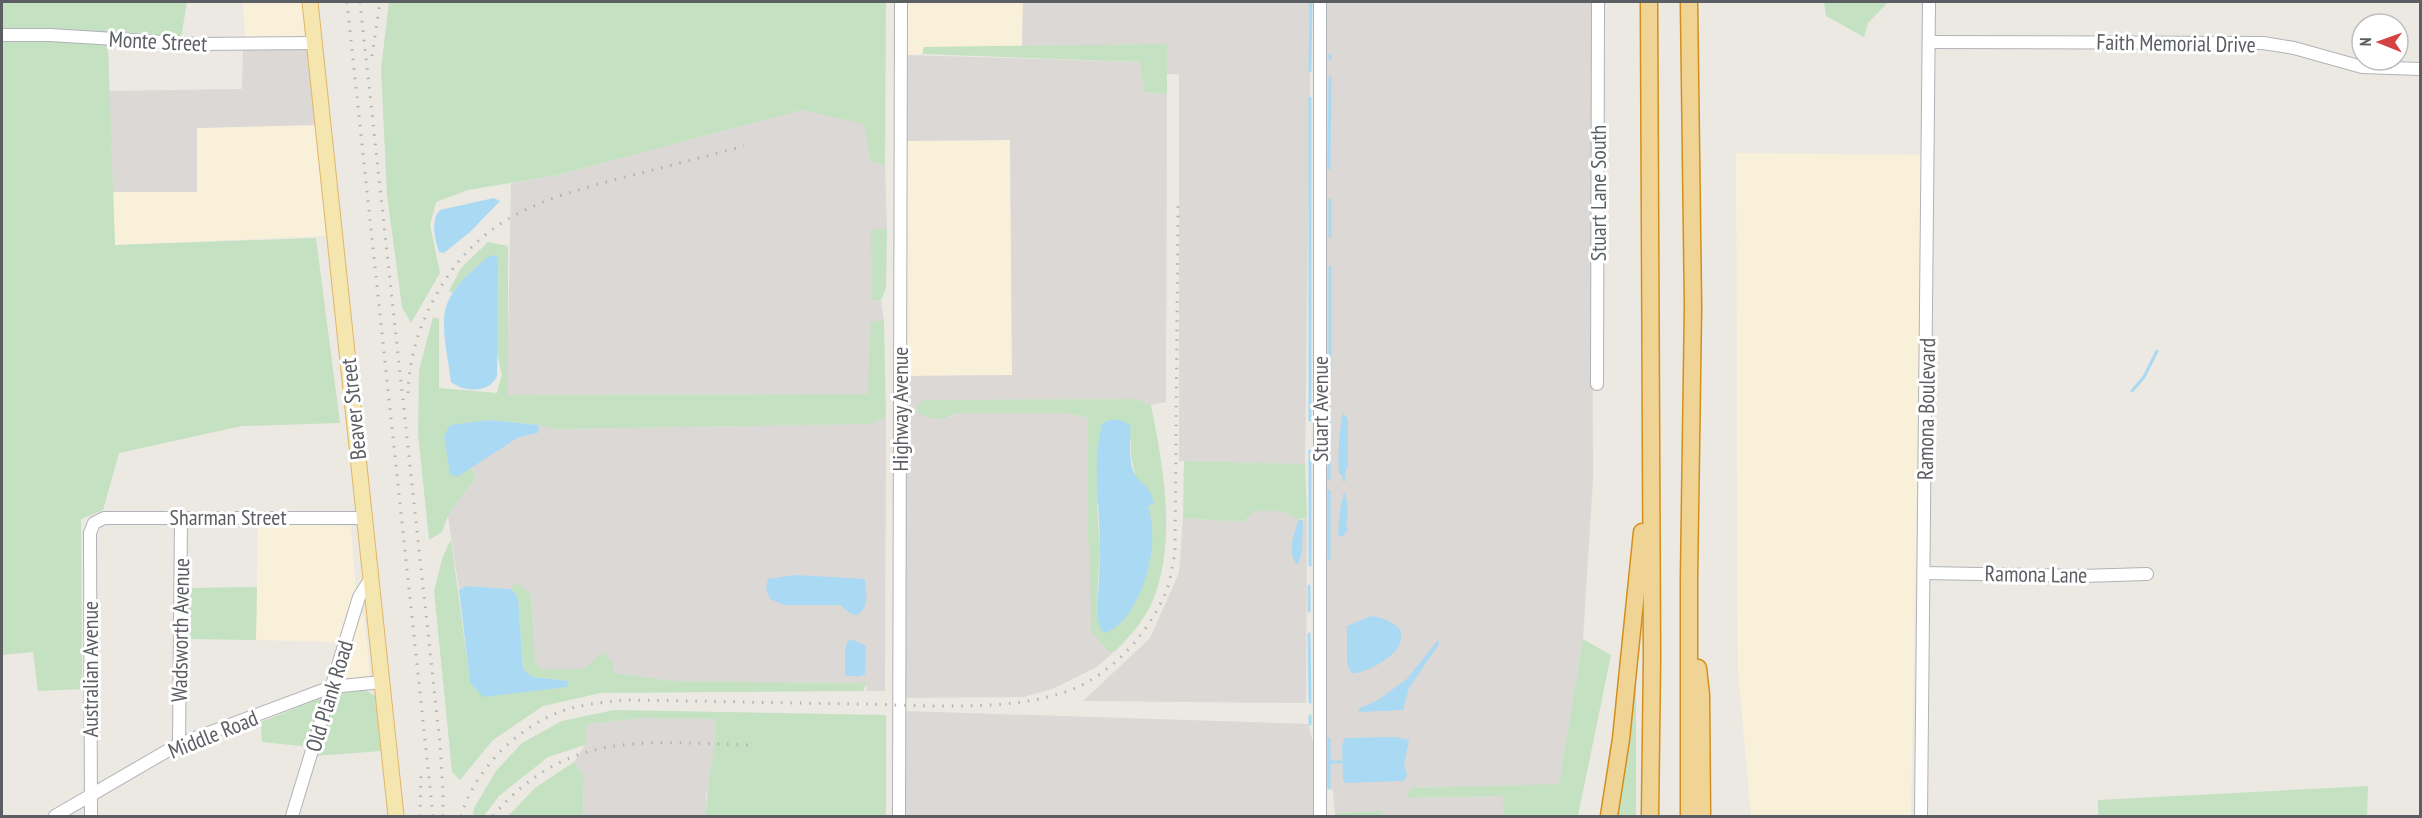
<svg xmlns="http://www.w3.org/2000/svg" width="2422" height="818" font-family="'PT Sans Narrow',sans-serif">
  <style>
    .commercial { fill: #f9f0da }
    .industrial { fill: #dbd8d5 }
    .green { fill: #c4e1c2; fill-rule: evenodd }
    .water { fill: #aad9f4 }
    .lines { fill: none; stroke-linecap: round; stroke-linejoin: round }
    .stream { stroke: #aad9f4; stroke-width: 3 }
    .minor-casing { stroke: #b0b3b7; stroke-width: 14 }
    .major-casing { stroke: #e0b768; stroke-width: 17 }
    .highway-casing { stroke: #d48f1a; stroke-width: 19 }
    .minor { stroke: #fff; stroke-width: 12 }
    .major { stroke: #f5e5af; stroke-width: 15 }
    .highway { stroke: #f0d496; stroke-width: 16 }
    .rail { stroke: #b1b2b2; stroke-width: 3; stroke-dasharray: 1.5 8; stroke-linecap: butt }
    .labels { text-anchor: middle; stroke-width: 6; stroke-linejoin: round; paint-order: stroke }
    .street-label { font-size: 22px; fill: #5b5e62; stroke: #fff }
  </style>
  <rect width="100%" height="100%" fill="#ece9e3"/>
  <g class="commercial">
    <polygon points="243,2 304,2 307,38 245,38"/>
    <polygon points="905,2 1023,2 1022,46 924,47 922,54 905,55"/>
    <polygon points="315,125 326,236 115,245 113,192 197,192 196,128"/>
    <polygon points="1010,140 1012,375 906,376 906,141"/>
    <polygon points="1736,153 1923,155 1911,816 1751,816 1738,670"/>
    <polygon points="258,523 351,526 356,592 338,642 256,640"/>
    <polygon points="360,612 364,616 370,675 362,681 347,683 341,679 341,673"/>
  </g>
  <g class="industrial">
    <polygon points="1023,2 1311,2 1305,464 1179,461 1179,74 1167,74 1167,44 1022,46"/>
    <polygon points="1326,2 1592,2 1593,479 1583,639 1559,785 1410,788 1408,798 1504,796 1504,816 1381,816 1381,811 1335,813 1333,791 1325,785"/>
    <polygon points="302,46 308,50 315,125 197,128 197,192 113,192 109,91 242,89 243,48"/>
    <polygon points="905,55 1140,62 1144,92 1167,94 1166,402 1151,405 1135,399 924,400 949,418 956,413 1066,413 1088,418 1088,541 1108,651 1115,651 1097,667 1055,688 1024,697 905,698 906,376 1012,375 1010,140 906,141"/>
    <polygon points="802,110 865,124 871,162 885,165 887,229 872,229 872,301 881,300 884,321 871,321 869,394 507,395 511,183 558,175"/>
    <polygon points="886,417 885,691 867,691 866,683 673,681 612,673 613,663 584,669 541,669 535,662 531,594 515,583 511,589 466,586 459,590 448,516 476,476 470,468 519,437 538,433 539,425 554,429 871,424"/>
    <polygon points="1255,511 1284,511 1299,520 1293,535 1301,558 1302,520 1307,517 1306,703 1083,701 1150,638 1179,573 1183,518 1243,522"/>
    <polygon points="904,711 1308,724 1314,745 1314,816 904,816"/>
    <polygon points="644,718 716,719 716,747 706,797 706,816 583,816 584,775 574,762 585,745 587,724"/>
  </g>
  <g class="green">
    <polygon points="2,2 187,2 181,38 108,46 115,245 316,238 340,423 242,426 119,453 103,510 81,519 82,689 38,691 33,652 2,655"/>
    <polygon points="389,2 886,2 885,165 871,162 864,124 802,110 558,175 468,190 436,202 430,225 440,273 411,323 402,307 387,195 381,69"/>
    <polygon points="1824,2 1888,2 1868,23 1864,37 1826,16"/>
    <polygon points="1167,44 1167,94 1144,92 1140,62 922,54 924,47"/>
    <polygon points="871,229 887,229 886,288 881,300 872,301"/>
    <polygon points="488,242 508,246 508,395 868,394 871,321 884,321 886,417 871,424 554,429 539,425 489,420 457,477 470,468 476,476 448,516 442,532 429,540 418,433 419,370 433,317 439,319 439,388 497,393 502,374 475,267 453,293 449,291 461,268"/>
    <path d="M1135,399L1151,405C1163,465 1177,542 1153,600C1145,619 1130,637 1115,651H1108L1091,631L1090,551L1088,541V418L1066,413H956C944,422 931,419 918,413V404L923,400ZM1131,439V456L1151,547L1145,578L1134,605L1101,630L1097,601L1100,549L1097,506Z"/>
    <polygon points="1184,461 1305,464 1307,517 1299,520 1284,511 1255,511 1243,522 1183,518"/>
    <polygon points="451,539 470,682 569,681 532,677 523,669 518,597 511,589 515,582 531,594 535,661 541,669 584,669 603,652 613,663 613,673 673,681 867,683 863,691 601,693 543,706 493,740 460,780 452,772 434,591 442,559"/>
    <polygon points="257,587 256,640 185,639 185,588"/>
    <polygon points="1583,639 1611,655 1578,816 1504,816 1503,796 1407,798 1410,788 1559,784"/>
    <polygon points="1634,685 1636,685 1636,816 1616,816"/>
    <polygon points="365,690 375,696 381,751 315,756 333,698 339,693"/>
    <polygon points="318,699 324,702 311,747 262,742 261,722"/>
    <path d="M614,710L886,715V816H706C706,784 716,752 716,719L644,718L587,724L585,745L548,757L499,796L484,816H473L474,808L496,771L522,743L562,721Z"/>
    <polygon points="574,762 584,775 583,816 508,816 535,788"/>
    <polygon points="2368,786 2367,816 2098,816 2098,800"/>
    <polygon points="1381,811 1381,816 1335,816 1335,813"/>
  </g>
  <g class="water">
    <path d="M494,198L500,201L470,232L444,253L439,252C435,239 430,221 440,210Z"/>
    <path d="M491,255L498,257L497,376C490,393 465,393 451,382C449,363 440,325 446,307C453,286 474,268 491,255Z"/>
    <path d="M1343,413L1348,419V465L1344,477L1339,473C1338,452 1339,433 1343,413Z"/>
    <polygon points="489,420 539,425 538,433 519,437 457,477 450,474 444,436 450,425"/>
    <path d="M1109,420H1121L1130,425C1131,440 1128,459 1134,473C1142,487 1150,484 1154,504L1148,506C1150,514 1152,522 1152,530C1155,562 1137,620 1106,633L1101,630L1098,620C1097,597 1100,573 1100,550C1100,509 1092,464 1102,424Z"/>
    <path d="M1344,492C1348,501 1349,514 1346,524L1348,530L1342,537L1338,535C1339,520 1340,506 1344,492Z"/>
    <path d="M1299,520H1302L1303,523L1302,551L1299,562L1296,564C1288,552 1293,533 1299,520Z"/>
    <path d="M795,575L865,579C866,593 870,607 857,615L850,613L840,605H784L770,599L766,588L768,579Z"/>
    <polygon points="466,586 511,589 518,597 523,669 532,677 569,681 567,687 483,697 470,682 459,590"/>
    <path d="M1371,616C1384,618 1393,621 1401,631C1401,636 1401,641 1399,645C1395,657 1363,675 1351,673L1347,662V626Z"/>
    <polygon points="851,639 866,646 865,674 860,676 847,676 845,674 845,649 848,641"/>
    <polygon points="1438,640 1439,644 1409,688 1403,710 1359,712 1358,709 1378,700 1407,679"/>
    <polygon points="1395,737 1409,740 1404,765 1407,774 1404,781 1346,783 1343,780 1342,746 1345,738"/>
  </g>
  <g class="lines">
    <g class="stream">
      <polyline points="1330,59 1330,55"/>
      <polyline points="1310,71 1311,2"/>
      <polyline points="1310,98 1310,420"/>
      <polyline points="1329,168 1330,78"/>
      <polyline points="1330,236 1330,200"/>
      <polyline points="1330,377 1330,267"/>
      <polyline points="2132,391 2144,377 2157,351"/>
      <polyline points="1344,477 1344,480"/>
      <polyline points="1329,479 1329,409"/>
      <polyline points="1329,558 1329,491"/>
      <polyline points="1310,565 1310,451"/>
      <polyline points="1309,611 1309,586"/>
      <polyline points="1309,634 1310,702"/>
      <polyline points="1310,724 1310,716"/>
      <polyline points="1329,739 1329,788"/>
      <polyline points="1329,762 1341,762"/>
    </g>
    <defs>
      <g id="minor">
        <polyline points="2,35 50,35 196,44 315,43"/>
        <polyline points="1929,42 2263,43 2294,48 2362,67 2420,69"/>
        <polyline points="1597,384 1598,2"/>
        <polyline points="1925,573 2081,576 2147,574"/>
        <polyline points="179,744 181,517"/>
        <polyline points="55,816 179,744 331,687 382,682"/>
        <polyline points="91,816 90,533 94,523 104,518 364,518"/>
        <polyline points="292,816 359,597 371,578"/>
        <polyline points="899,816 901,2"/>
        <polyline points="1320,816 1320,2"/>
        <polyline points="1921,816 1929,2"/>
      </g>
      <polyline id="major" points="310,2 396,816"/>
      <g id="highway">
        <polyline points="1649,2 1652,658 1650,816"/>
        <polyline points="1689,2 1693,307 1689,579 1689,816"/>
        <polyline points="1698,668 1701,695 1702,816"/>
        <polyline points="1609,816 1621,739 1642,532"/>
      </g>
    </defs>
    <use href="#minor" class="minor-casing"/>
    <use href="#major" class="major-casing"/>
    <use href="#highway" class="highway-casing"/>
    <use href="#minor" class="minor"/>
    <use href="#major" class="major"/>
    <use href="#highway" class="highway"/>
    <g class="rail">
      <polyline points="347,2 433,816"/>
      <polyline points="360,2 440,744 443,791 443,816"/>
      <polyline points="372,56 380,2"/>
      <path d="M408,393C409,359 419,326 435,297C479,216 542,199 625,177C665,167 704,157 744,146"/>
      <polyline points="420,816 421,772"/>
      <path d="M461,816C475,769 518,726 565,710C584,704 605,702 625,700C704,701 783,703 862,704C926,705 1024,714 1082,685C1120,665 1149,631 1166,592C1171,580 1172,566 1175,553L1178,206"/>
      <path d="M493,816C569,727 648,743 753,745"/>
    </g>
  </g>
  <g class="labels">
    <g class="street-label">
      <text transform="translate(158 41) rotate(3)" y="8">Monte Street</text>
      <text transform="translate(2176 43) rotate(1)" y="8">Faith Memorial Drive</text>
      <text transform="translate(1598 193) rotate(-90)" y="8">Stuart Lane South</text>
      <text transform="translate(353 409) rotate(-96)" y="8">Beaver Street</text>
      <text transform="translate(900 409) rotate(-90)" y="8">Highway Avenue</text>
      <text transform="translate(1320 409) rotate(-90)" y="8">Stuart Avenue</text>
      <text transform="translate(1926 409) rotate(-89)" y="8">Ramona Boulevard</text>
      <text x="228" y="525">Sharman Street</text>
      <text transform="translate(2036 574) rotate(1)" y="8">Ramona Lane</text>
      <text transform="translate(180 630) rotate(-89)" y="8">Wadsworth Avenue</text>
      <text transform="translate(90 669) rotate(-90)" y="8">Australian Avenue</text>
      <text transform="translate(329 696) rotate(-73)" y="8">Old Plank Road</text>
      <text transform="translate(213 734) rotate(-22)" y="8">Middle Road</text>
    </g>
  </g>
  <rect width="2422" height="818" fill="none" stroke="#5b5e62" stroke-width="6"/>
  <g transform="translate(2380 42) rotate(271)"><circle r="28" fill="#ffffff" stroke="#bdbfc0" stroke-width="1.5"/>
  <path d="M0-4.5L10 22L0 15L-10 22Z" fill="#d44341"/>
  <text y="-9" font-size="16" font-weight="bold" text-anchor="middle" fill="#5b5e62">N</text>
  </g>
</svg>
